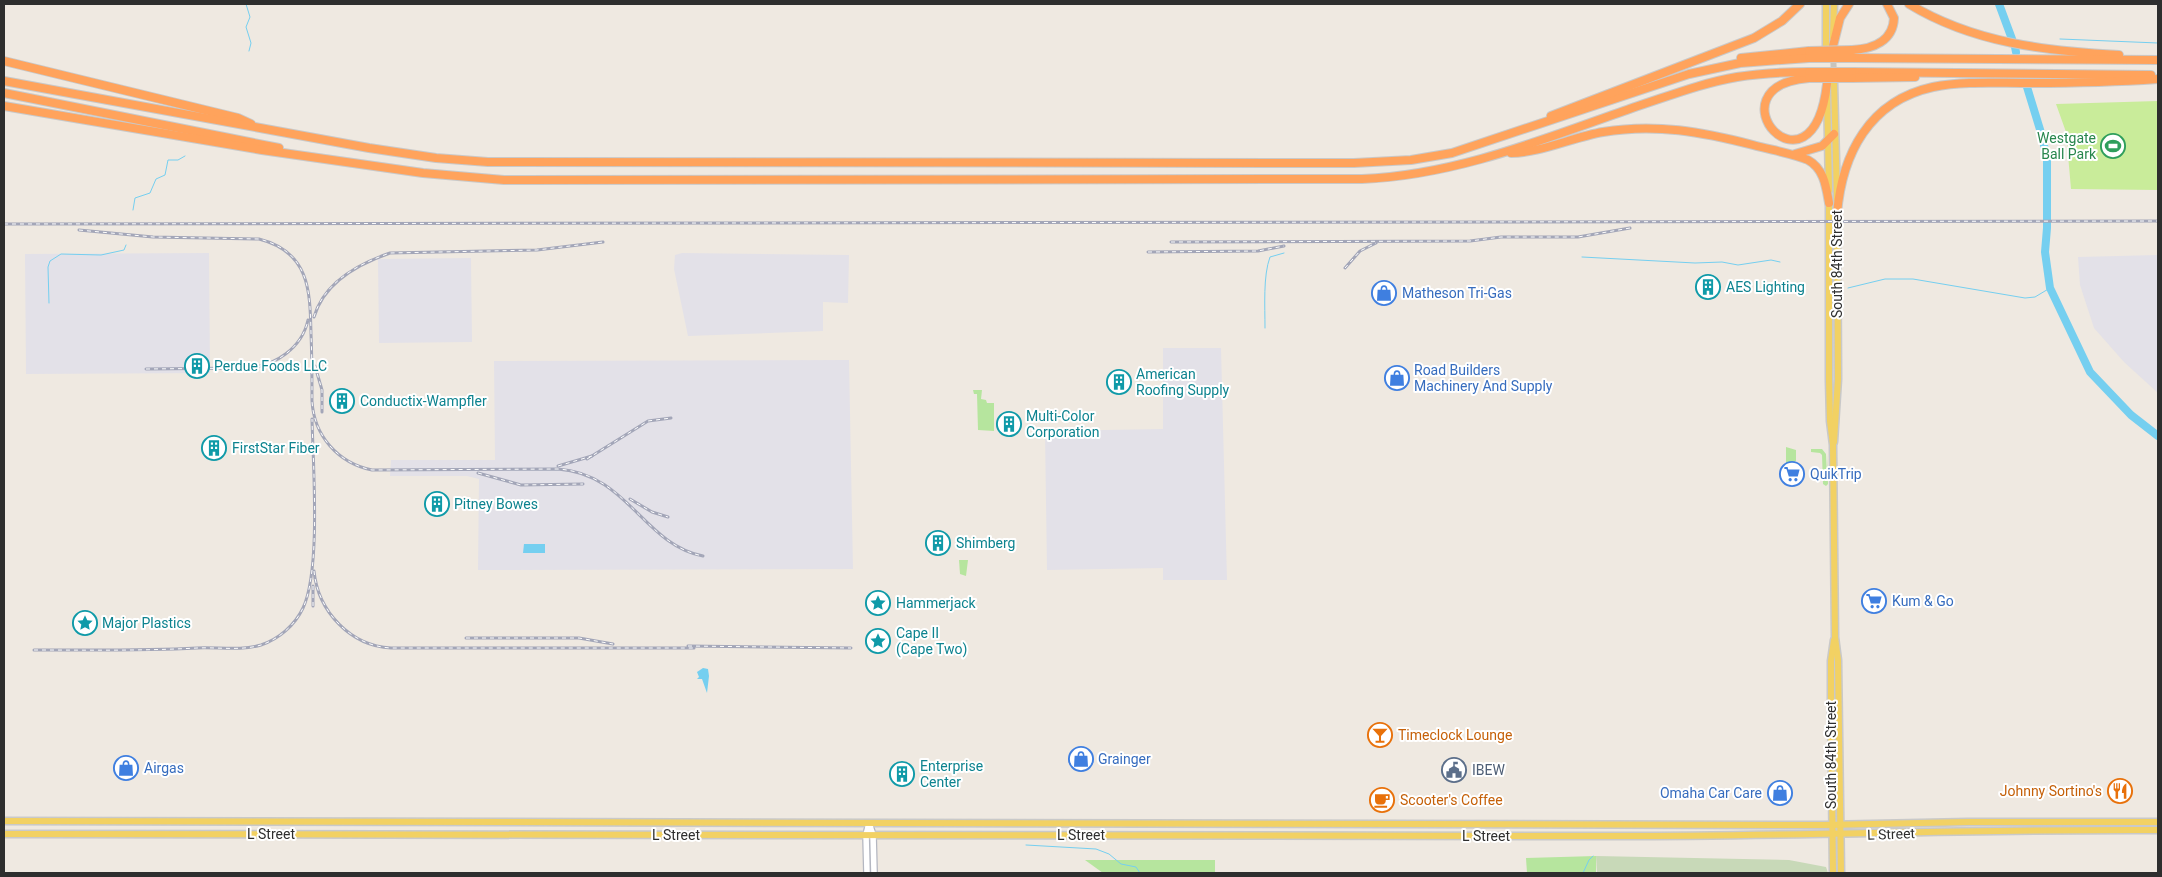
<svg xmlns="http://www.w3.org/2000/svg" width="2162" height="877" font-family="Roboto,sans-serif">
  <style>
    .industrial { fill: #e3e1e8 }
    .green { fill: #b6e59e }
    .cemetery { fill: #c8d9b8 }
    .pitch { fill: #c9ec9a }
    .water { fill: #75cff0 }
    .lines { fill: none; stroke-linecap: round; stroke-linejoin: round }
    .stream { stroke: #75cff0; stroke-width: 1 }
    .river { stroke: #75cff0; stroke-width: 8 }
    .primary-tunnel { stroke: #c8c4bd; stroke-width: 6; stroke-dasharray: 6 3; stroke-linecap: butt }
    .secondary-casing { stroke: #b4b7c1; stroke-width: 8 }
    .primary-casing { stroke: #c9c9c9; stroke-width: 9 }
    .motorway-casing { stroke: #c9c9c9; stroke-width: 10 }
    .secondary { stroke: #fff; stroke-width: 5.5 }
    .primary { stroke: #f2d163; stroke-width: 6 }
    .motorway { stroke: #ffa35c; stroke-width: 8 }
    .rail-casing { stroke: #a3a6b8; stroke-width: 3 }
    .rail { stroke: #fff; stroke-width: 1; stroke-dasharray: 4; stroke-linecap: butt }
    .motorway-bridge-casing { stroke: #c9c9c9; stroke-width: 10; stroke-linecap: butt }
    .motorway-bridge { stroke: #ffa35c; stroke-width: 8 }
    .labels { text-anchor: middle; stroke-width: 4; stroke-linejoin: round; paint-order: stroke }
    .leisure-label { font-size: 14px; fill: #27864d; stroke: #fff; text-anchor: end }
    .street-label { font-size: 14px; fill: #2e2e2e; stroke: #fff }
    .culture-label { font-size: 14px; fill: #0d838f; stroke: #fff; text-anchor: start }
    .shop-label { font-size: 14px; fill: #366cbe; stroke: #fff; text-anchor: start }
    .food-label { font-size: 14px; fill: #c56008; stroke: #fff; text-anchor: start }
    .service-label { font-size: 14px; fill: #4e5e75; stroke: #fff; text-anchor: start }
  </style>
  <rect width="100%" height="100%" fill="#efe9e1"/>
  <g class="industrial">
    <polygon points="209,253 210,373 26,374 25,254"/>
    <polygon points="682,253 849,255 848,303 823,302 823,331 688,336 674,269 675,255"/>
    <polygon points="2158,255 2158,393 2124,362 2094,328 2080,285 2078,257"/>
    <polygon points="471,258 472,342 379,343 378,259"/>
    <polygon points="1163,348 1221,348 1227,580 1163,580 1163,568 1047,570 1045,431 1163,429"/>
    <polygon points="849,360 853,569 478,570 479,479 467,476 390,476 391,460 495,460 494,361"/>
  </g>
  <g class="green">
    <polygon points="973,390 982,390 981,399 986,400 987,403 994,403 994,431 978,430 977,394 974,394"/>
    <polygon points="1786,447 1796,450 1786,449 1796,450 1796,461 1788,463 1788,485 1786,485"/>
    <polygon points="1811,449 1822,449 1826,454 1827,476 1827,454 1828,484 1826,486 1823,484 1822,455 1820,453 1811,452"/>
    <polygon points="959,560 968,560 966,576 960,574"/>
    <polygon points="1596,856 1596,873 1527,873 1526,858"/>
    <polygon points="1085,860 1215,860 1215,873 1103,873"/>
  </g>
  <polygon class="cemetery" points="1596,856 1789,860 1826,867 1828,873 1597,873"/>
  <polygon class="pitch" points="2158,101 2158,190 2071,189 2066,132 2056,104"/>
  <g class="water">
    <polygon points="524,544 545,544 545,553 523,553"/>
    <polygon points="703,668 708,669 709,676 707,693 702,679 697,679 699,677 697,672"/>
  </g>
  <g class="lines">
    <g class="stream">
      <polyline points="246,4 250,17 246,27 251,43 249,51"/>
      <polyline points="2060,39 2158,43"/>
      <polyline points="133,210 135,198 150,193 156,179 165,175 168,160 178,160 185,156"/>
      <polyline points="1582,257 1695,263 1722,262 1738,265 1771,260 1780,262"/>
      <polyline points="1848,288 1885,279 1913,279 2025,298 2035,297 2050,288"/>
      <polyline points="49,303 48,267 50,261 61,254 101,255 124,250 126,245"/>
      <path d="M1265,328C1265,306 1263,276 1270,257L1284,253"/>
      <polyline points="1026,845 1096,849 1109,854 1121,864 1136,867 1140,873"/>
      <polyline points="1583,873 1589,860 1593,856"/>
    </g>
    <g class="river">
      <polyline points="1999,4 2012,39"/>
      <polyline points="2015,47 2016,52"/>
      <polyline points="2027,87 2042,136 2047,159 2047,228 2045,252 2050,288 2090,372 2131,415 2158,436"/>
    </g>
    <polyline class="primary-tunnel" points="1833,53 1834,76"/>
    <defs>
      <g id="secondary">
        <polyline points="869,823 873,835 874,873"/>
        <polyline points="867,873 866,835 869,823"/>
      </g>
      <g id="primary">
        <polyline points="1833,37 1834,4"/>
        <polyline points="1826,47 1826,4"/>
        <polyline points="1834,82 1837,199"/>
        <polyline points="1827,90 1829,190"/>
        <polyline points="1829,200 1829,380 1830,421 1833,445 1835,637 1838,660 1841,873"/>
        <polyline points="1834,442 1838,379 1837,209"/>
        <polyline points="4,821 1824,825 1968,822 2158,822"/>
        <path d="M4,834L1622,836C1801,836 1979,829 2158,830"/>
        <polyline points="1833,873 1831,706 1831,661 1834,640"/>
      </g>
      <g id="motorway">
        <path d="M1909,4C1973,43 2046,51 2119,55"/>
        <polyline points="1833,46 1840,18 1849,4"/>
        <path d="M1852,50C1873,49 1893,41 1894,18L1887,4"/>
        <polyline points="1741,58 1809,51"/>
        <polyline points="1852,58 2158,60"/>
        <polyline points="4,61 238,118 251,124"/>
        <polyline points="1852,72 2151,75"/>
        <path d="M1809,78C1706,86 1812,209 1827,84"/>
        <polyline points="1852,78 1915,77"/>
        <polyline points="4,81 369,148 436,158 488,162 1354,163 1411,160 1452,153 1689,74 1740,63 1809,58"/>
        <polyline points="4,93 279,148"/>
        <path d="M4,106L262,150L423,173L504,180L1362,179C1458,175 1546,138 1635,107C1669,96 1702,83 1737,77C1761,73 1785,72 1809,72"/>
        <polyline points="1551,116 1754,38 1782,21 1800,4"/>
        <path d="M1511,153C1540,153 1573,137 1603,132C1655,123 1703,132 1753,145C1771,150 1791,153 1808,160C1824,169 1826,186 1829,203"/>
        <polyline points="1795,154 1822,146 1834,134"/>
        <path d="M1837,214C1842,154 1869,101 1933,87C1963,81 1994,83 2025,83C2069,83 2114,82 2158,79"/>
      </g>
    </defs>
    <use href="#secondary" class="secondary-casing"/>
    <use href="#primary" class="primary-casing"/>
    <use href="#motorway" class="motorway-casing"/>
    <use href="#secondary" class="secondary"/>
    <use href="#primary" class="primary"/>
    <use href="#motorway" class="motorway"/>
    <defs>
      <g id="rail">
        <polyline points="4,224 2158,221"/>
        <path d="M79,230L153,237L259,239C310,252 310,291 311,334C312,357 312,379 312,401C314,436 338,463 372,470L558,469C628,474 643,544 703,556"/>
        <polyline points="1171,242 1470,241 1501,237 1578,237 1630,228"/>
        <polyline points="1148,252 1258,251 1284,246"/>
        <polyline points="1345,268 1360,251 1376,243"/>
        <path d="M314,317C324,282 358,264 390,253L537,250L603,242"/>
        <polyline points="315,366 322,390 322,412"/>
        <path d="M146,369L248,368C275,366 302,348 308,320"/>
        <polyline points="587,459 648,421 671,418"/>
        <polyline points="558,466 592,456"/>
        <polyline points="478,473 521,485 583,484"/>
        <polyline points="630,499 652,512 668,517"/>
        <path d="M314,571C318,612 351,646 391,648H694"/>
        <polyline points="313,586 313,606"/>
        <polyline points="466,638 579,638 613,644"/>
        <polyline points="688,646 851,648"/>
        <path d="M34,650C88,650 142,651 197,648C218,647 241,651 261,645C279,639 295,625 303,608C321,570 313,464 312,419"/>
      </g>
    </defs>
    <use href="#rail" class="rail-casing"/>
    <use href="#rail" class="rail"/>
    <defs>
      <g id="motorway-bridge">
        <polyline points="1809,51 1852,50"/>
        <polyline points="1809,58 1852,58"/>
        <polyline points="1809,72 1852,72"/>
        <polyline points="1809,78 1852,78"/>
      </g>
    </defs>
    <use href="#motorway-bridge" class="motorway-bridge-casing"/>
    <use href="#motorway-bridge" class="motorway-bridge"/>
  </g>
  <defs>
    <symbol id="stadium-ring" viewBox="-11 -11 22 22"><circle r="9.5" fill="#fff" stroke="#2e9e5b" stroke-width="1.5"/><path d="M0-5a6.5 5 0 1 0 0 10a6.5 5 0 1 0 0-10ZM-3.5-1.8h7v3.6h-7Z" fill="#2e9e5b"/></symbol>
    <symbol id="building-ring" viewBox="-11 -11 22 22"><circle r="9.5" fill="#fff" stroke="#0f9aa8" stroke-width="1.5"/><path d="M-4-6H4V6H1V3H-1V6H-4ZM-2.5-4.3h1.7v1.8h-1.7ZM.8-4.3h1.7v1.8H.8ZM-2.5-1h1.7V.8h-1.7ZM.8-1h1.7V.8H.8Z" fill="#0f9aa8"/></symbol>
    <symbol id="shop-ring" viewBox="-11 -11 22 22"><circle r="9.5" fill="#fff" stroke="#3f7fe0" stroke-width="1.5"/><path d="M-5-2.5h2.3a2.7 3.5 0 0 1 5.4 0H5L5.5 6h-11ZM-1.5-2.5h3a1.5 2.3 0 0 0-3 0Z" fill="#3f7fe0"/></symbol>
    <symbol id="supermarket-ring" viewBox="-11 -11 22 22"><circle r="9.5" fill="#fff" stroke="#3f7fe0" stroke-width="1.5"/><path d="M-6-5.5h2.5l.6 2H6L4.5 2H-2.5L-4.4-4H-6ZM-1.5 3.2a1.3 1.3 0 1 0 .1 0ZM3 3.2a1.3 1.3 0 1 0 .1 0Z" fill="#3f7fe0"/></symbol>
    <symbol id="sight-ring" viewBox="-11 -11 22 22"><circle r="9.5" fill="#fff" stroke="#0f9aa8" stroke-width="1.5"/><path d="M0-6L1.8-2.2L6-1.7L2.9 1.2L3.7 5.4L0 3.3L-3.7 5.4L-2.9 1.2L-6-1.7L-1.8-2.2Z" fill="#0f9aa8"/></symbol>
    <symbol id="bar-ring" viewBox="-11 -11 22 22"><circle r="9.5" fill="#fff" stroke="#e8710a" stroke-width="1.5"/><path d="M-6-5H6L.8 .8V4.5H3.5V6h-7V4.5H-.8V.8Z" fill="#e8710a"/></symbol>
    <symbol id="civic-ring" viewBox="-11 -11 22 22"><circle r="9.5" fill="#fff" stroke="#5c6f8a" stroke-width="1.5"/><path d="M-.6-6.5H3V-4.5H.6V-3L4-1V1h2V6H-6V1h2V-1L-.6-3ZM-1.2 2.5V6h2.4V2.5Z" fill="#5c6f8a"/></symbol>
    <symbol id="restaurant-ring" viewBox="-11 -11 22 22"><circle r="9.5" fill="#fff" stroke="#e8710a" stroke-width="1.5"/><path d="M-5-6h1v4h1v-4h1v4h1v-4h1v5L-1.5 .5V6h-2V.5L-5-1ZM5-6V6H3V1.5H1.5Q1.5-4 5-6Z" fill="#e8710a"/></symbol>
    <symbol id="cafe-ring" viewBox="-11 -11 22 22"><circle r="9.5" fill="#fff" stroke="#e8710a" stroke-width="1.5"/><path d="M-5.5-4.5H6V0H3Q3 3.5 0 3.5H-2.5Q-5.5 3.5-5.5 0ZM3-3.2v2h1.7v-2ZM-6 4.5H4V6H-6Z" fill="#e8710a"/></symbol>
  </defs>
  <g fill-rule="evenodd">
    <use href="#stadium-ring" x="2099" y="132" width="28" height="28"/>
    <use href="#building-ring" x="1694" y="273" width="28" height="28"/>
    <use href="#shop-ring" x="1370" y="279" width="28" height="28"/>
    <use href="#building-ring" x="183" y="352" width="28" height="28"/>
    <use href="#shop-ring" x="1383" y="364" width="28" height="28"/>
    <use href="#building-ring" x="1105" y="368" width="28" height="28"/>
    <use href="#building-ring" x="328" y="387" width="28" height="28"/>
    <use href="#building-ring" x="995" y="410" width="28" height="28"/>
    <use href="#building-ring" x="200" y="434" width="28" height="28"/>
    <use href="#supermarket-ring" x="1778" y="460" width="28" height="28"/>
    <use href="#building-ring" x="423" y="490" width="28" height="28"/>
    <use href="#building-ring" x="924" y="529" width="28" height="28"/>
    <use href="#supermarket-ring" x="1860" y="587" width="28" height="28"/>
    <use href="#sight-ring" x="864" y="589" width="28" height="28"/>
    <use href="#sight-ring" x="71" y="609" width="28" height="28"/>
    <use href="#sight-ring" x="864" y="627" width="28" height="28"/>
    <use href="#bar-ring" x="1366" y="721" width="28" height="28"/>
    <use href="#shop-ring" x="1067" y="745" width="28" height="28"/>
    <use href="#shop-ring" x="112" y="754" width="28" height="28"/>
    <use href="#civic-ring" x="1440" y="756" width="28" height="28"/>
    <use href="#building-ring" x="888" y="760" width="28" height="28"/>
    <use href="#restaurant-ring" x="2106" y="777" width="28" height="28"/>
    <use href="#shop-ring" x="1766" y="779" width="28" height="28"/>
    <use href="#cafe-ring" x="1368" y="786" width="28" height="28"/>
  </g>
  <g class="labels">
    <g class="leisure-label">
      <text x="2096" y="143">Westgate<tspan x="2096" dy="16">Ball Park</tspan></text>
    </g>
    <g class="street-label">
      <text transform="translate(1837 264) rotate(-90)" y="5">South 84th Street</text>
      <text transform="translate(1831 755) rotate(-90)" y="5">South 84th Street</text>
      <text x="271" y="839">L Street</text>
      <text transform="translate(1891 834) rotate(-2)" y="5">L Street</text>
      <text x="676" y="840">L Street</text>
      <text x="1081" y="840">L Street</text>
      <text x="1486" y="841">L Street</text>
    </g>
    <g class="culture-label">
      <text x="1726" y="292">AES Lighting</text>
      <text x="214" y="371">Perdue Foods LLC</text>
      <text x="1136" y="379">American<tspan x="1136" dy="16">Roofing Supply</tspan></text>
      <text x="360" y="406">Conductix-Wampfler</text>
      <text x="1026" y="421">Multi-Color<tspan x="1026" dy="16">Corporation</tspan></text>
      <text x="232" y="453">FirstStar Fiber</text>
      <text x="454" y="509">Pitney Bowes</text>
      <text x="956" y="548">Shimberg</text>
      <text x="896" y="608">Hammerjack</text>
      <text x="102" y="628">Major Plastics</text>
      <text x="896" y="638">Cape II<tspan x="896" dy="16">(Cape Two)</tspan></text>
      <text x="920" y="771">Enterprise<tspan x="920" dy="16">Center</tspan></text>
    </g>
    <g class="shop-label">
      <text x="1402" y="298">Matheson Tri-Gas</text>
      <text x="1414" y="375">Road Builders<tspan x="1414" dy="16">Machinery And Supply</tspan></text>
      <text x="1810" y="479">QuikTrip</text>
      <text x="1892" y="606">Kum &amp; Go</text>
      <text x="1098" y="764">Grainger</text>
      <text x="144" y="773">Airgas</text>
      <text x="1762" y="798" text-anchor="end">Omaha Car Care</text>
    </g>
    <g class="food-label">
      <text x="1398" y="740">Timeclock Lounge</text>
      <text x="2102" y="796" text-anchor="end">Johnny Sortino's</text>
      <text x="1400" y="805">Scooter's Coffee</text>
    </g>
    <g class="service-label">
      <text x="1472" y="775">IBEW</text>
    </g>
  </g>
  <rect width="2162" height="877" fill="none" stroke="#2e2e2e" stroke-width="10"/>
</svg>
